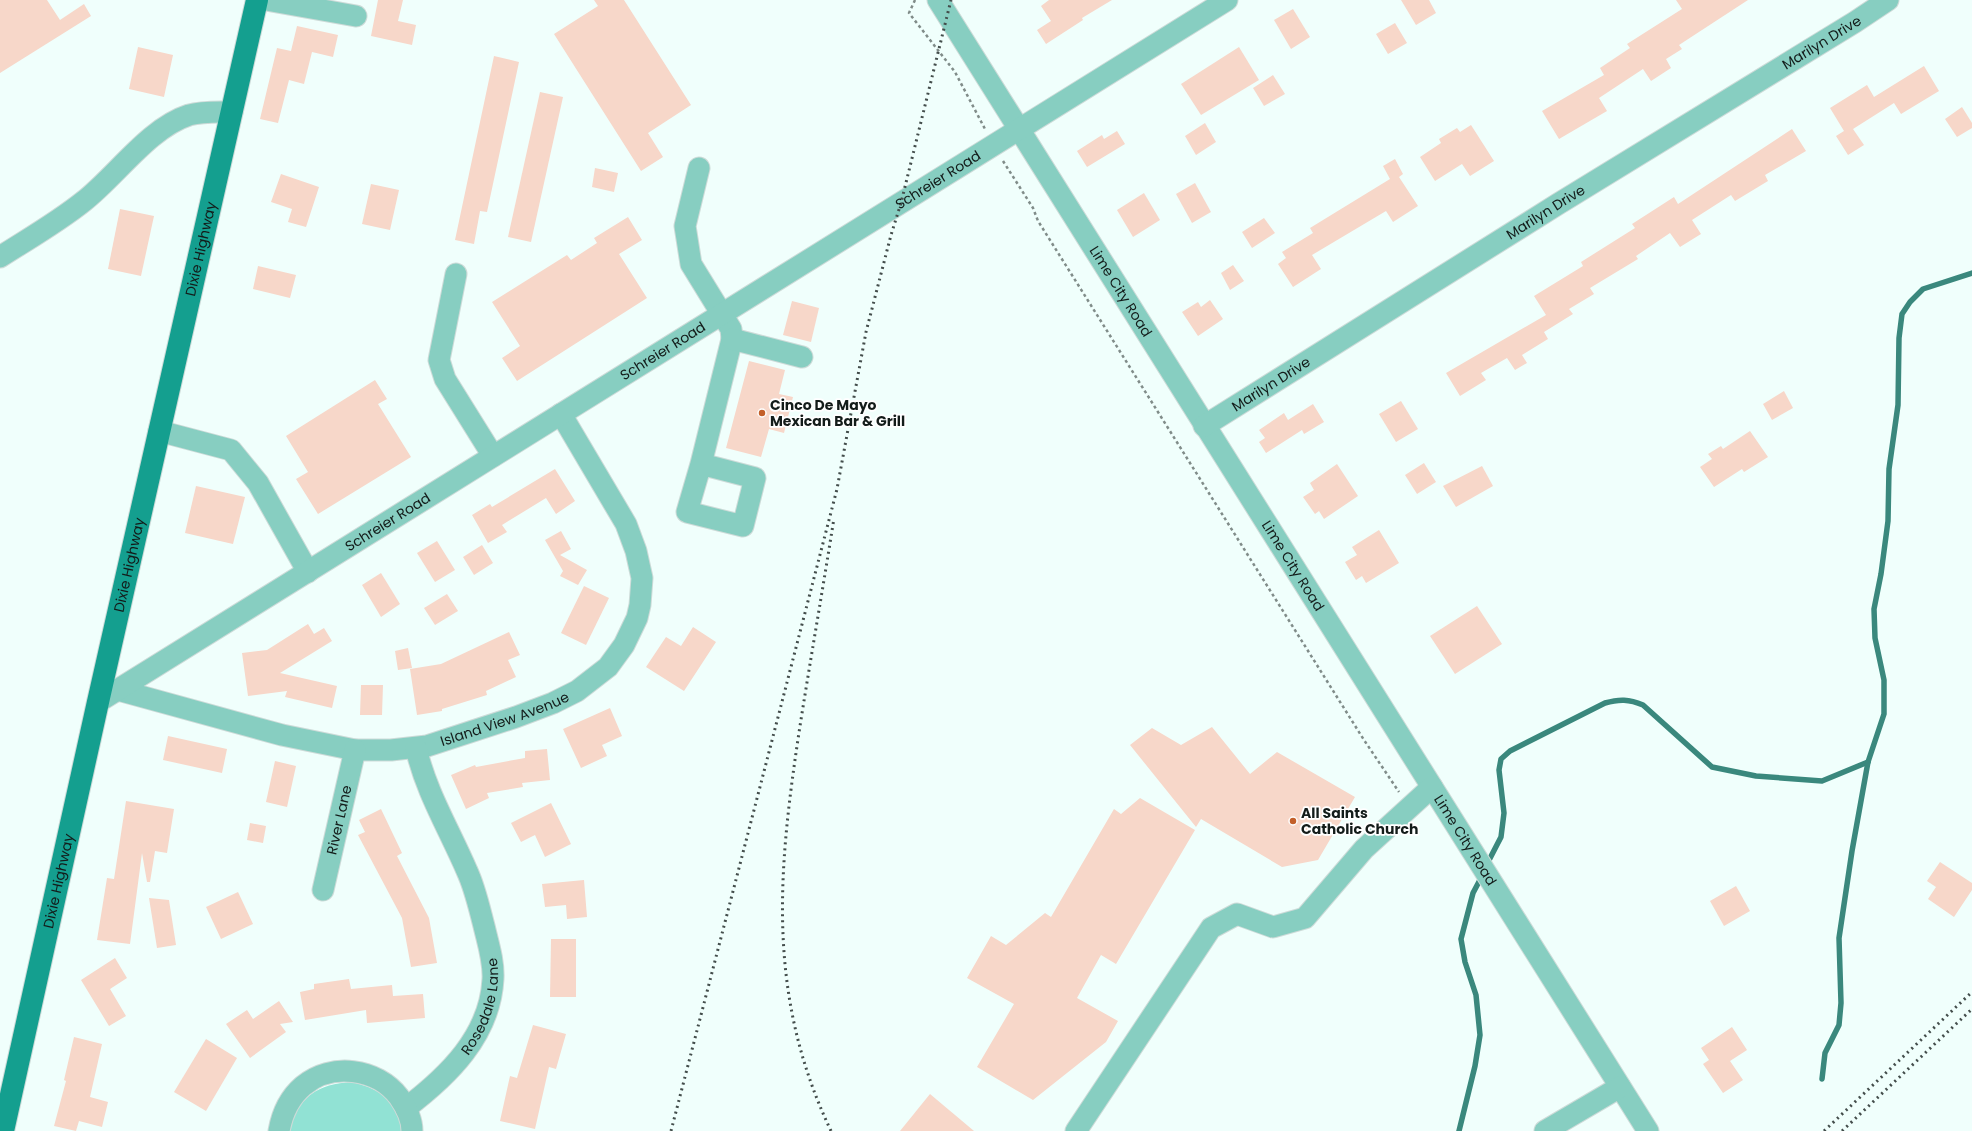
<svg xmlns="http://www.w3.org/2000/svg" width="1972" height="1131" font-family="Poppins,sans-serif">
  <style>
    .green { fill: #91e2d4 }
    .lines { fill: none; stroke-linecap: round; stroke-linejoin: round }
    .stream { stroke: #3a887d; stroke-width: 5.5 }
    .building { fill: #f7d7c9 }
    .minor-casing { stroke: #cddbd8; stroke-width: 23 }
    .major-casing { stroke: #cddbd8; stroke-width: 24 }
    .path { stroke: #808c89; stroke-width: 2.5; stroke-dasharray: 3 3; stroke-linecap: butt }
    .minor { stroke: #87cec1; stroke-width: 21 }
    .major { stroke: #149f8f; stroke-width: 22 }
    .rail { stroke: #434d4b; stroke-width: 3; stroke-dasharray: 2 4; stroke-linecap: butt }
    .poi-dot { fill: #c35f29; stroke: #fff; stroke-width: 1.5 }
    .labels { text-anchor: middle; stroke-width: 3.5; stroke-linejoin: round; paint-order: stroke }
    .street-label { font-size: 14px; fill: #131c1a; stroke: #fff }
    .poi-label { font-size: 14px; font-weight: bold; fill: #131c1a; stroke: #fff; text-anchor: start }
  </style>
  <rect width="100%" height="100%" fill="#f0fffc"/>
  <path class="green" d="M352,1082C384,1090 393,1100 403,1131H289C298,1096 318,1084 352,1082Z"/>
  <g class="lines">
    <g class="stream">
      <path d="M1486,866L1501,837L1504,813L1499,770L1501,759L1510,751L1605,703C1619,699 1629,699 1643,705L1712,767L1756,776L1822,781L1868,762"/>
      <polyline points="1822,1079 1825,1053 1839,1025 1841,1003 1839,938 1852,851 1868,762 1884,714 1884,680 1875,638 1874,609 1881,574 1888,521 1889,469 1898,405 1899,338 1902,314 1910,302 1923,289 1972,273"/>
      <polyline points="1459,1131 1475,1066 1480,1035 1476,995 1465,962 1461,939 1473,893 1482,876"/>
    </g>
  </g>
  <g class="building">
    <polygon points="0,0 47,0 60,20 84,4 91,16 0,73"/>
    <polygon points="378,0 403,0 398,21 416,25 412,45 371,36"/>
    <polygon points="594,0 624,0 691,105 648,133 663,157 641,171 554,34 598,6"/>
    <polygon points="1049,0 1112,0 1082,18 1083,20 1046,44 1037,30 1051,21 1041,6"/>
    <polygon points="1401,0 1429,0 1436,13 1416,25"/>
    <polygon points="1676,0 1748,0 1679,45 1682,49 1666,59 1671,68 1651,81 1643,69 1599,98 1607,111 1559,139 1542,111 1604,75 1600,68 1630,48 1627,44 1682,9"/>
    <polygon points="1293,9 1310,37 1291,49 1274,20"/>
    <polygon points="1395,23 1407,43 1388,54 1376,34"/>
    <polygon points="297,26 338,35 333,57 312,52 304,84 289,80 278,123 260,119 277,48 291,51"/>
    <polygon points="138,47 173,55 164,97 129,89"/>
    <polygon points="1239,47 1259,80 1201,115 1181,84"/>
    <polygon points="494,56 519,62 487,212 480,211 474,244 455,240"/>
    <polygon points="1924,66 1939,91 1901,114 1894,103 1853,129 1864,145 1848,155 1836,136 1844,131 1830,108 1867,85 1874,97"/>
    <polygon points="1273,75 1285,94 1264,106 1253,88"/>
    <polygon points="540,92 563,97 531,242 508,237"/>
    <polygon points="1962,107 1972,123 1972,128 1957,137 1945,119"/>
    <polygon points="1205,123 1216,142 1196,155 1185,136"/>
    <polygon points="1471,125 1494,161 1470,176 1462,164 1435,181 1420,157 1441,143 1439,139 1457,128 1460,132"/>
    <polygon points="1792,129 1806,151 1765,175 1768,181 1735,201 1731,195 1692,220 1701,234 1680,247 1670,233 1636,256 1638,259 1590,288 1594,294 1569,309 1573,314 1544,332 1548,339 1522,355 1527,363 1515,370 1507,358 1481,373 1486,380 1460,396 1446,373 1546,315 1534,296 1583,266 1581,262 1635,228 1632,224 1674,197 1678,204"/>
    <polygon points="1117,131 1125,144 1087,167 1077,151 1102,135 1104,139"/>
    <polygon points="1395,159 1403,174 1399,177 1418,206 1393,222 1386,211 1312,255 1321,269 1293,287 1278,264 1286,258 1282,252 1313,233 1310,228 1390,179 1383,166"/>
    <polygon points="595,168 618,173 614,192 592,187"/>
    <polygon points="281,174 319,187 306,227 288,222 292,209 271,202"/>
    <polygon points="1195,183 1211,212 1192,223 1176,194"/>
    <polygon points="371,184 399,190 390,230 362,224"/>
    <polygon points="1144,193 1160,220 1133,237 1117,210"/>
    <polygon points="120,209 154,216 141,276 108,269"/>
    <polygon points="628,217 642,240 619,254 647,298 517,381 502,358 520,346 492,302 567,255 571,260 597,243 594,238"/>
    <polygon points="1264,218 1275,233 1252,248 1242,232"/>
    <polygon points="1233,265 1244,281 1230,290 1221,273"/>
    <polygon points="258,266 296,275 290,298 253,289"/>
    <polygon points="1210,300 1223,319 1198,336 1182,312 1198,302 1201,307"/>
    <polygon points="792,301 819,308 811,342 783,335"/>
    <polygon points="749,361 785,370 779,394 793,397 784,433 769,429 761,457 726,448"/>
    <polygon points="375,380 387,399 378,404 411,457 318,514 296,479 308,472 286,436"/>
    <polygon points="1784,391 1793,408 1772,420 1763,404"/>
    <polygon points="1401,401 1418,429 1396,442 1379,414"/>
    <polygon points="1313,404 1324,422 1304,434 1302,430 1266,453 1259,442 1265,438 1259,430 1284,413 1288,420"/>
    <polygon points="1750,431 1768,457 1744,472 1742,469 1714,487 1700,467 1712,459 1708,454 1721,446 1723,449"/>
    <polygon points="1424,463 1436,482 1417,494 1405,475"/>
    <polygon points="1337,464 1358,496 1324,519 1319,511 1315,514 1303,497 1314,490 1310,483"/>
    <polygon points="1482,466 1493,486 1456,507 1443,486"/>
    <polygon points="555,469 575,501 556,514 546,498 502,525 507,532 488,543 472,515 490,504 492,507"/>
    <polygon points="196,486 245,497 233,544 185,533"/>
    <polygon points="1379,530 1399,563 1366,583 1362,576 1356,580 1345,562 1357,555 1352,547"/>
    <polygon points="561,531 571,549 560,555 587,570 578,585 560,576 563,571 545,540"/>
    <polygon points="437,541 455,570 435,582 417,553"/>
    <polygon points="482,545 493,563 474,575 463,557"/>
    <polygon points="381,573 400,604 381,617 362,585"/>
    <polygon points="584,586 609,598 586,645 561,633"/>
    <polygon points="447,594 458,611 435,625 424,608"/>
    <polygon points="1477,606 1502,644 1455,674 1430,636"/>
    <polygon points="308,624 314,634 324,628 332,641 280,673 337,686 332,708 285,697 287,691 248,696 242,653 267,650"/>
    <polygon points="693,627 716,642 684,691 646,667 666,637 681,646"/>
    <polygon points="509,632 520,655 508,660 516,677 486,691 487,695 442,709 442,711 417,715 410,669 441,664"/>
    <polygon points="408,648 412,668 398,670 395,651"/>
    <polygon points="361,685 383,685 382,715 360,715"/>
    <polygon points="610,708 622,736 602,745 607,756 581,768 563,729"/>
    <polygon points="1212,727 1250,774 1277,752 1355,797 1318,860 1282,867 1201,819 1196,827 1130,745 1152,728 1181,745"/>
    <polygon points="168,736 227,749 222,773 163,760"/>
    <polygon points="547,749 550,780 522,783 523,787 487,793 489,798 466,809 451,775 475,765 476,767 525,758 525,751"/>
    <polygon points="275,761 296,766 287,807 266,802"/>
    <polygon points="1140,798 1195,830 1116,964 1101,955 1077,998 1118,1021 1106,1042 1033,1100 977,1067 1014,1004 967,978 991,936 1006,945 1045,913 1051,917 1114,809 1121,814"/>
    <polygon points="126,801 174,809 167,853 155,851 150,882 147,882 142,853 130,944 97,940 107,878 114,879"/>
    <polygon points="551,803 571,844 545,857 535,835 521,842 511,823"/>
    <polygon points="381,809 402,853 397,856 429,918 437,963 411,967 402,918 358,835 365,832 359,820"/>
    <polygon points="250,823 266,826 263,843 247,840"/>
    <polygon points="1940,862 1972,883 1972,890 1954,917 1928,899 1936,887 1927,881"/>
    <polygon points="584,880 587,917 567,919 566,905 545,907 542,884"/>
    <polygon points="1736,886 1750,911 1724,926 1710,901"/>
    <polygon points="238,892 253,924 221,939 206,907"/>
    <polygon points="149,898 169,900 176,945 157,948"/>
    <polygon points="551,939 576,939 576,997 550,997"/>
    <polygon points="115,958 127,978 110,989 126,1016 109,1026 81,980"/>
    <polygon points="349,979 351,989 392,985 393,996 423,994 425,1018 367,1023 366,1010 305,1020 300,992 314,989 314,984"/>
    <polygon points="279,1001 293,1022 280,1024 286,1032 250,1058 226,1024 247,1010 253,1019"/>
    <polygon points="533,1025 566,1034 556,1069 549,1067 535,1129 500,1121 510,1076 517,1078"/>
    <polygon points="1732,1027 1747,1050 1730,1061 1743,1080 1723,1093 1703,1064 1709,1060 1701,1048"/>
    <polygon points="74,1037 102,1044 90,1097 108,1102 102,1127 79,1121 76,1131 54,1126 66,1081 64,1080"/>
    <polygon points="206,1039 237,1058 206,1111 174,1092"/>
    <polygon points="930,1094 974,1131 900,1131"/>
  </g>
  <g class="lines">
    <defs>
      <g id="minor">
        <polyline points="266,0 356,16"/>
        <path id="s1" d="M938,0L1648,1131"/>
        <polyline points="699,168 685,226 691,264 731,329 732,339 701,464 687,512 743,526 755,478 701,464"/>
        <path d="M0,257C28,239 58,222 84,201C117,175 149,128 189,115C203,111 218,112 232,112"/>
        <polyline points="456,274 439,360 445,379 493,456"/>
        <polyline points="732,339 802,357"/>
        <path id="s2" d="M1204,426L1558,204L1855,22L1888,0"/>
        <polyline points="159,431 231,450 258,483 308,572"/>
        <path id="s3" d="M118,690L282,735L355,750H391L427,746L516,717L553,703L577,691L608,667L624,645L637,618L640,605L642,578L636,551L626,524L561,414"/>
        <path id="s4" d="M98,702L1227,0"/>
        <path id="s5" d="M323,890L355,750"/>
        <path id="s6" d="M406,1108C448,1076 490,1036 493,979C494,961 488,943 484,926C479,907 475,888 467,871C449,829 426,792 416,748"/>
        <path d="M279,1131C282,1114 289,1098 303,1086C331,1062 377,1068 399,1097C406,1107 412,1119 412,1131"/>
        <polyline points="1076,1131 1211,928 1237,914 1273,927 1305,918 1364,849 1432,787"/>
        <polyline points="1545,1131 1620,1087"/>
      </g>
      <g id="major">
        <path id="s7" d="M3,1131L98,702L257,0"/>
      </g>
    </defs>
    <use href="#minor" class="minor-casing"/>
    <use href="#major" class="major-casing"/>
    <g class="path">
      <polyline points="915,0 909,13 955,72 985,129"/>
      <polyline points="1003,161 1033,208 1038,221 1364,740 1399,792"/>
    </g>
    <use href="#minor" class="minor"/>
    <use href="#major" class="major"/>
    <g class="rail">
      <polyline points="671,1131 837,489 866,332 891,235 901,203 951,0"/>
      <path d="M831,1131C766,994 778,870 800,726C811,656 823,588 834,518"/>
      <polyline points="1824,1131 1972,992"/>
      <polyline points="1842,1131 1972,1009"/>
    </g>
  </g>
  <g class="poi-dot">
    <circle cx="762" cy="413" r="4"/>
    <circle cx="1293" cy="821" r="4"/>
  </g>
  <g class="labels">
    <g class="street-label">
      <text dy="5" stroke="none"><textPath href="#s2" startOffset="727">Marilyn Drive</textPath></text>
      <text dy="5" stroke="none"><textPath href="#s4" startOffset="989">Schreier Road</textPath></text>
      <text dy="5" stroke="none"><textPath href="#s2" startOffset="403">Marilyn Drive</textPath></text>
      <text dy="5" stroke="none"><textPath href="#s7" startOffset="904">Dixie Highway</textPath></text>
      <text dy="5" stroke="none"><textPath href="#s1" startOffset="344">Lime City Road</textPath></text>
      <text dy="5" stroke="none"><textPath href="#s4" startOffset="665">Schreier Road</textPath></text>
      <text dy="5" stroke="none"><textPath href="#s2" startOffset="79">Marilyn Drive</textPath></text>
      <text dy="5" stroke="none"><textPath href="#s4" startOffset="341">Schreier Road</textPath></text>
      <text dy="5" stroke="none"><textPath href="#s7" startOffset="580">Dixie Highway</textPath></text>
      <text dy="5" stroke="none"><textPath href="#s1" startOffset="668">Lime City Road</textPath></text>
      <text dy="5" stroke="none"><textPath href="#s3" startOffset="399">Island View Avenue</textPath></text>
      <text dy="5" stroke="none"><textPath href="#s5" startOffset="72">River Lane</textPath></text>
      <text dy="5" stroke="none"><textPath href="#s1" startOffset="992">Lime City Road</textPath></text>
      <text dy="5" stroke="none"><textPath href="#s7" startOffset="256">Dixie Highway</textPath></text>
      <text dy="5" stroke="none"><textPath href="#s6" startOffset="131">Rosedale Lane</textPath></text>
    </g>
    <g class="poi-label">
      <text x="770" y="410">Cinco De Mayo<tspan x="770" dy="16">Mexican Bar &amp; Grill</tspan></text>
      <text x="1301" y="818">All Saints<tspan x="1301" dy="16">Catholic Church</tspan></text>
    </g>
  </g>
</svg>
